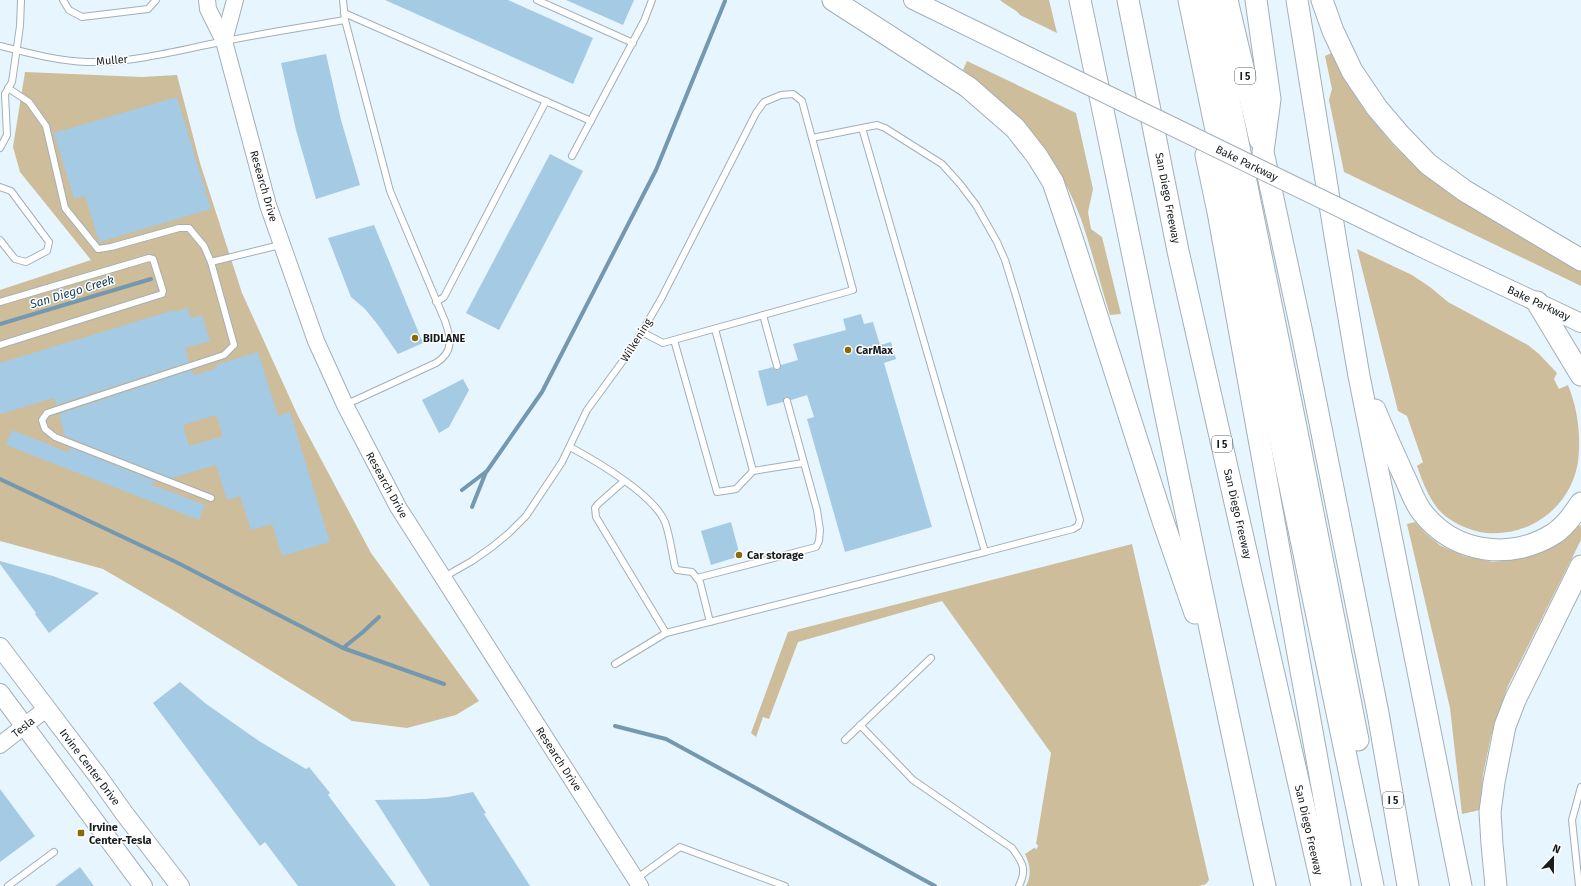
<svg xmlns="http://www.w3.org/2000/svg" width="1581" height="886" font-family="'Fira Sans',sans-serif">
  <style>
    .green { fill: #cdbd9b }
    .lines { fill: none; stroke-linecap: round; stroke-linejoin: round }
    .stream { stroke: #7498b0; stroke-width: 4 }
    .building { fill: #a5cae4; fill-rule: evenodd }
    .lane-casing { stroke: #a2afb8; stroke-width: 8 }
    .secondary-casing { stroke: #a2afb8; stroke-width: 18 }
    .primary-casing { stroke: #a2afb8; stroke-width: 20 }
    .highway-casing { stroke: #a2afb8; stroke-width: 23 }
    .lane { stroke: #fff; stroke-width: 6 }
    .secondary { stroke: #fff; stroke-width: 16 }
    .primary { stroke: #fff; stroke-width: 18 }
    .highway { stroke: #fff; stroke-width: 21 }
    .primary-bridge-casing { stroke: #a2afb8; stroke-width: 20; stroke-linecap: butt }
    .primary-bridge { stroke: #fff; stroke-width: 18 }
    .poi-dot { fill: #8a6908; stroke: #fff; stroke-width: 1.5 }
    .labels { text-anchor: middle; stroke-width: 3; stroke-linejoin: round; paint-order: stroke }
    .shield { fill: #fff; stroke: #5d6062; stroke-width: 1 }
    .shield-label { font-size: 10px; font-weight: bold; fill: #171c1f }
    .street-label { font-size: 11px; fill: #171c1f; stroke: #fff }
    .poi-label { font-size: 11px; font-weight: bold; fill: #171c1f; stroke: #fff; text-anchor: start }
    .water-label { font-size: 12px; font-style: italic; fill: #15435d; stroke: #fff }
  </style>
  <rect width="100%" height="100%" fill="#e7f5fe"/>
  <g class="green">
    <path d="M1000,0H1049L1057,33L1020,15C1016,9 1006,6 1000,0Z"/>
    <polygon points="1331,53 1348,85 1366,112 1395,147 1422,171 1581,270 1581,286 1344,172 1329,100 1332,89 1325,56"/>
    <path d="M967,61L1076,113L1093,189L1088,212L1091,229L1102,237L1121,314L1110,315C1100,283 1092,251 1081,219C1058,156 1016,109 963,70Z"/>
    <polygon points="25,72 142,77 177,75 200,163 242,293 298,416 371,553 479,701 456,715 407,728 352,721 173,610 103,569 0,541 0,290 91,260 20,172 13,147"/>
    <path d="M1357,249L1412,275L1430,287L1448,302L1528,345L1539,354L1557,373L1554,379L1559,389L1568,385C1578,410 1581,435 1578,462C1571,506 1531,537 1486,533C1470,531 1449,522 1438,509C1428,496 1422,481 1417,466L1423,462L1407,416L1398,411Z"/>
    <polygon points="1415,522 1426,534 1441,546 1464,556 1493,562 1523,558 1548,548 1575,524 1581,526 1581,540 1508,686 1491,736 1483,775 1480,810 1462,814 1450,708 1407,524"/>
    <path d="M1132,544L1209,880L1206,884L1199,886H1026C1032,874 1030,865 1025,854L1034,848L1037,849L1038,845L1036,844L1051,753L942,601L798,642L769,719L763,717L756,737L751,733L788,632Z"/>
  </g>
  <g class="lines">
    <g class="stream">
      <polyline points="0,324 151,279"/>
      <polyline points="0,479 176,562 343,648 444,684"/>
      <polyline points="462,490 487,471 542,392 656,170 725,1"/>
      <polyline points="472,507 486,472"/>
      <polyline points="343,648 363,632 379,617"/>
      <polyline points="615,726 666,739 935,886"/>
    </g>
  </g>
  <g class="building">
    <polygon points="385,0 508,0 593,38 573,84"/>
    <polygon points="566,0 634,0 623,25"/>
    <polygon points="326,54 341,120 360,185 316,199 296,130 281,63"/>
    <polygon points="177,97 211,209 99,242 85,196 74,199 54,133"/>
    <polygon points="550,154 583,171 499,330 466,313"/>
    <polygon points="374,225 423,343 398,354 378,325 365,309 351,297 328,238"/>
    <polygon points="187,308 191,318 202,315 210,341 185,348 189,362 56,405 54,398 0,414 0,363 174,310 175,312"/>
    <polygon points="861,314 864,324 873,322 880,345 891,342 896,359 884,363 932,527 845,552 807,419 814,417 807,395 791,400 788,397 785,397 783,402 767,406 758,371 773,367 774,369 778,370 780,369 781,365 798,360 793,344 846,330 843,319"/>
    <path d="M258,352L278,416L290,412L330,542L282,556L272,524L251,530L240,496L227,500L216,465L171,478L65,436L59,414L192,370L194,375L217,368L216,365ZM216,415L223,436L189,446L183,425Z"/>
    <polygon points="463,379 469,390 449,427 439,433 422,400"/>
    <polygon points="12,430 70,453 69,447 157,482 150,484 205,505 199,520 6,445"/>
    <polygon points="731,522 740,556 711,565 701,531"/>
    <polygon points="0,561 53,576 99,593 49,633 35,614 36,613 0,564"/>
    <polygon points="180,682 205,703 259,741 306,769 309,767 330,793 328,795 396,886 298,886 265,842 260,846 153,703"/>
    <polygon points="0,789 35,836 0,862"/>
    <polygon points="473,792 486,813 484,814 530,886 430,886 375,800 424,799 448,797"/>
    <polygon points="80,867 94,886 55,886"/>
  </g>
  <g class="lines">
    <defs>
      <g id="lane">
        <polyline points="63,0 69,10 82,17 148,9 156,0"/>
        <path d="M343,0L345,20L390,191L445,321C451,338 454,352 436,363L345,405"/>
        <polyline points="537,0 633,43"/>
        <polyline points="344,13 591,121"/>
        <path d="M0,46C28,53 58,61 87,62C133,63 180,50 225,41C265,33 305,27 345,20"/>
        <polyline points="8,88 29,102 46,126 65,208 98,249 111,247 179,228 189,228 204,246 211,262 280,245"/>
        <polyline points="812,138 877,125 885,128 942,164 960,184 976,205 997,242 1005,260 1017,299 1080,520 1078,526 1073,529 985,552 862,128"/>
        <polyline points="0,148 7,135 5,94 12,82 20,26 21,0"/>
        <polyline points="572,156 644,21 652,0"/>
        <polyline points="0,187 11,191 49,242 47,251 26,262 15,259 0,240"/>
        <polyline points="0,302 149,258 153,259 163,291 162,294 0,345"/>
        <polyline points="436,302 444,297 546,101"/>
        <polyline points="763,315 777,366"/>
        <polyline points="674,340 717,492 736,489 753,471 715,329"/>
        <path d="M570,447C596,461 653,494 665,522C670,536 672,553 675,567L677,570L692,572L700,582L710,622"/>
        <polyline points="753,471 803,463"/>
        <polyline points="624,481 598,504 595,508 596,517 666,633"/>
        <polyline points="211,498 55,437 45,429 42,420 47,413 224,355 234,345 211,262"/>
        <polyline points="444,577 472,561 492,547 509,533 526,516 562,462 587,410 633,347 661,299 756,113 764,102 781,95 793,94 802,101 853,290 663,343 642,332"/>
        <polyline points="697,578 816,547 819,541 820,530 817,510 787,401"/>
        <polyline points="615,664 666,633 985,552"/>
        <path d="M860,725L913,780L1012,848C1023,863 1027,869 1019,886"/>
        <polyline points="845,740 931,658"/>
        <polyline points="636,879 680,847 785,886"/>
        <polyline points="8,886 54,852"/>
        <polyline points="1579,886 1572,820 1581,787"/>
      </g>
      <g id="secondary">
        <polyline points="207,0 208,9 224,41 268,205 316,341 345,405 398,507 640,886"/>
        <polyline points="224,41 235,0"/>
        <polyline points="0,745 46,709"/>
      </g>
      <g id="primary">
        <polyline points="913,0 1032,58"/>
        <polyline points="1418,246 1581,323"/>
        <polyline points="0,647 97,775 124,813 180,886"/>
        <polyline points="0,693 143,886"/>
      </g>
      <g id="highway">
        <polyline points="833,0 968,87 1015,128 1037,156 1053,182 1072,238 1162,518 1195,613"/>
        <path d="M1080,0C1142,295 1200,591 1265,886"/>
        <polyline points="1128,0 1178,251 1322,886"/>
        <polyline points="1189,0 1373,886"/>
        <polyline points="1209,0 1295,422 1358,740"/>
        <polyline points="1227,0 1260,140"/>
        <polyline points="1256,0 1270,99 1263,152 1302,333 1378,713 1408,886"/>
        <polyline points="1297,0 1336,242 1359,376 1461,886"/>
        <polyline points="1322,0 1333,31 1352,71 1377,108 1400,135 1428,164 1465,191 1581,260"/>
        <polyline points="1206,155 1218,212 1340,886"/>
        <polyline points="1537,302 1581,375"/>
        <path d="M1375,410C1384,432 1394,454 1404,476C1410,488 1414,502 1422,512C1454,554 1512,561 1555,533C1566,525 1574,514 1581,503"/>
        <polyline points="1496,886 1492,844 1490,812 1494,782 1505,726 1515,700 1581,566"/>
      </g>
    </defs>
    <use href="#lane" class="lane-casing"/>
    <use href="#secondary" class="secondary-casing"/>
    <use href="#primary" class="primary-casing"/>
    <use href="#highway" class="highway-casing"/>
    <use href="#lane" class="lane"/>
    <use href="#secondary" class="secondary"/>
    <use href="#primary" class="primary"/>
    <use href="#highway" class="highway"/>
    <defs>
      <polyline id="primary-bridge" points="1032,58 1418,246"/>
    </defs>
    <use href="#primary-bridge" class="primary-bridge-casing"/>
    <use href="#primary-bridge" class="primary-bridge"/>
  </g>
  <g class="poi-dot">
    <circle cx="415" cy="338" r="4"/>
    <circle cx="848" cy="350" r="4"/>
    <circle cx="739" cy="555" r="4"/>
    <rect x="77" y="829" width="8" height="8" rx="2"/>
  </g>
  <g class="labels">
    <g class="shield">
      <rect x="1235" y="68" width="20" height="16" rx="3"/>
      <rect x="1212" y="436" width="20" height="16" rx="3"/>
      <rect x="1383" y="792" width="20" height="16" rx="3"/>
    </g>
    <g class="shield-label">
      <text x="1245" y="80">I 5</text>
      <text x="1222" y="448">I 5</text>
      <text x="1393" y="804">I 5</text>
    </g>
    <g class="street-label">
      <text transform="translate(112 60) rotate(-5)" y="4">Muller</text>
      <text transform="translate(1247 163) rotate(26)" y="4">Bake Parkway</text>
      <text transform="translate(264 186) rotate(74)" y="4">Research Drive</text>
      <text transform="translate(1168 198) rotate(79)" y="4">San Diego Freeway</text>
      <text transform="translate(1539 303) rotate(25)" y="4">Bake Parkway</text>
      <text transform="translate(636 340) rotate(-58)" y="4">Wilkening</text>
      <text transform="translate(387 485) rotate(61)" y="4">Research Drive</text>
      <text transform="translate(1238 514) rotate(77)" y="4">San Diego Freeway</text>
      <text transform="translate(23 727) rotate(-38)" y="4">Tesla</text>
      <text transform="translate(559 759) rotate(57)" y="4">Research Drive</text>
      <text transform="translate(90 767) rotate(53)" y="4">Irvine Center Drive</text>
      <text transform="translate(1309 830) rotate(77)" y="4">San Diego Freeway</text>
    </g>
    <g class="poi-label">
      <text x="423" y="342">BIDLANE</text>
      <text x="856" y="354">CarMax</text>
      <text x="747" y="559">Car storage</text>
      <text x="89" y="831">Irvine<tspan x="89" dy="13">Center-Tesla</tspan></text>
    </g>
    <g class="water-label">
      <text transform="translate(72 292) rotate(-17)" y="4">San Diego Creek</text>
    </g>
  </g>
  <g transform="translate(1553 858) rotate(22)" stroke="#ffffff" stroke-width="3" paint-order="stroke">
  <path d="M0-3L7 15L0 10L-7 15Z" fill="#171c1f"/>
  <text y="-6" font-size="11" font-weight="bold" text-anchor="middle" fill="#171c1f">N</text>
  </g>
</svg>
